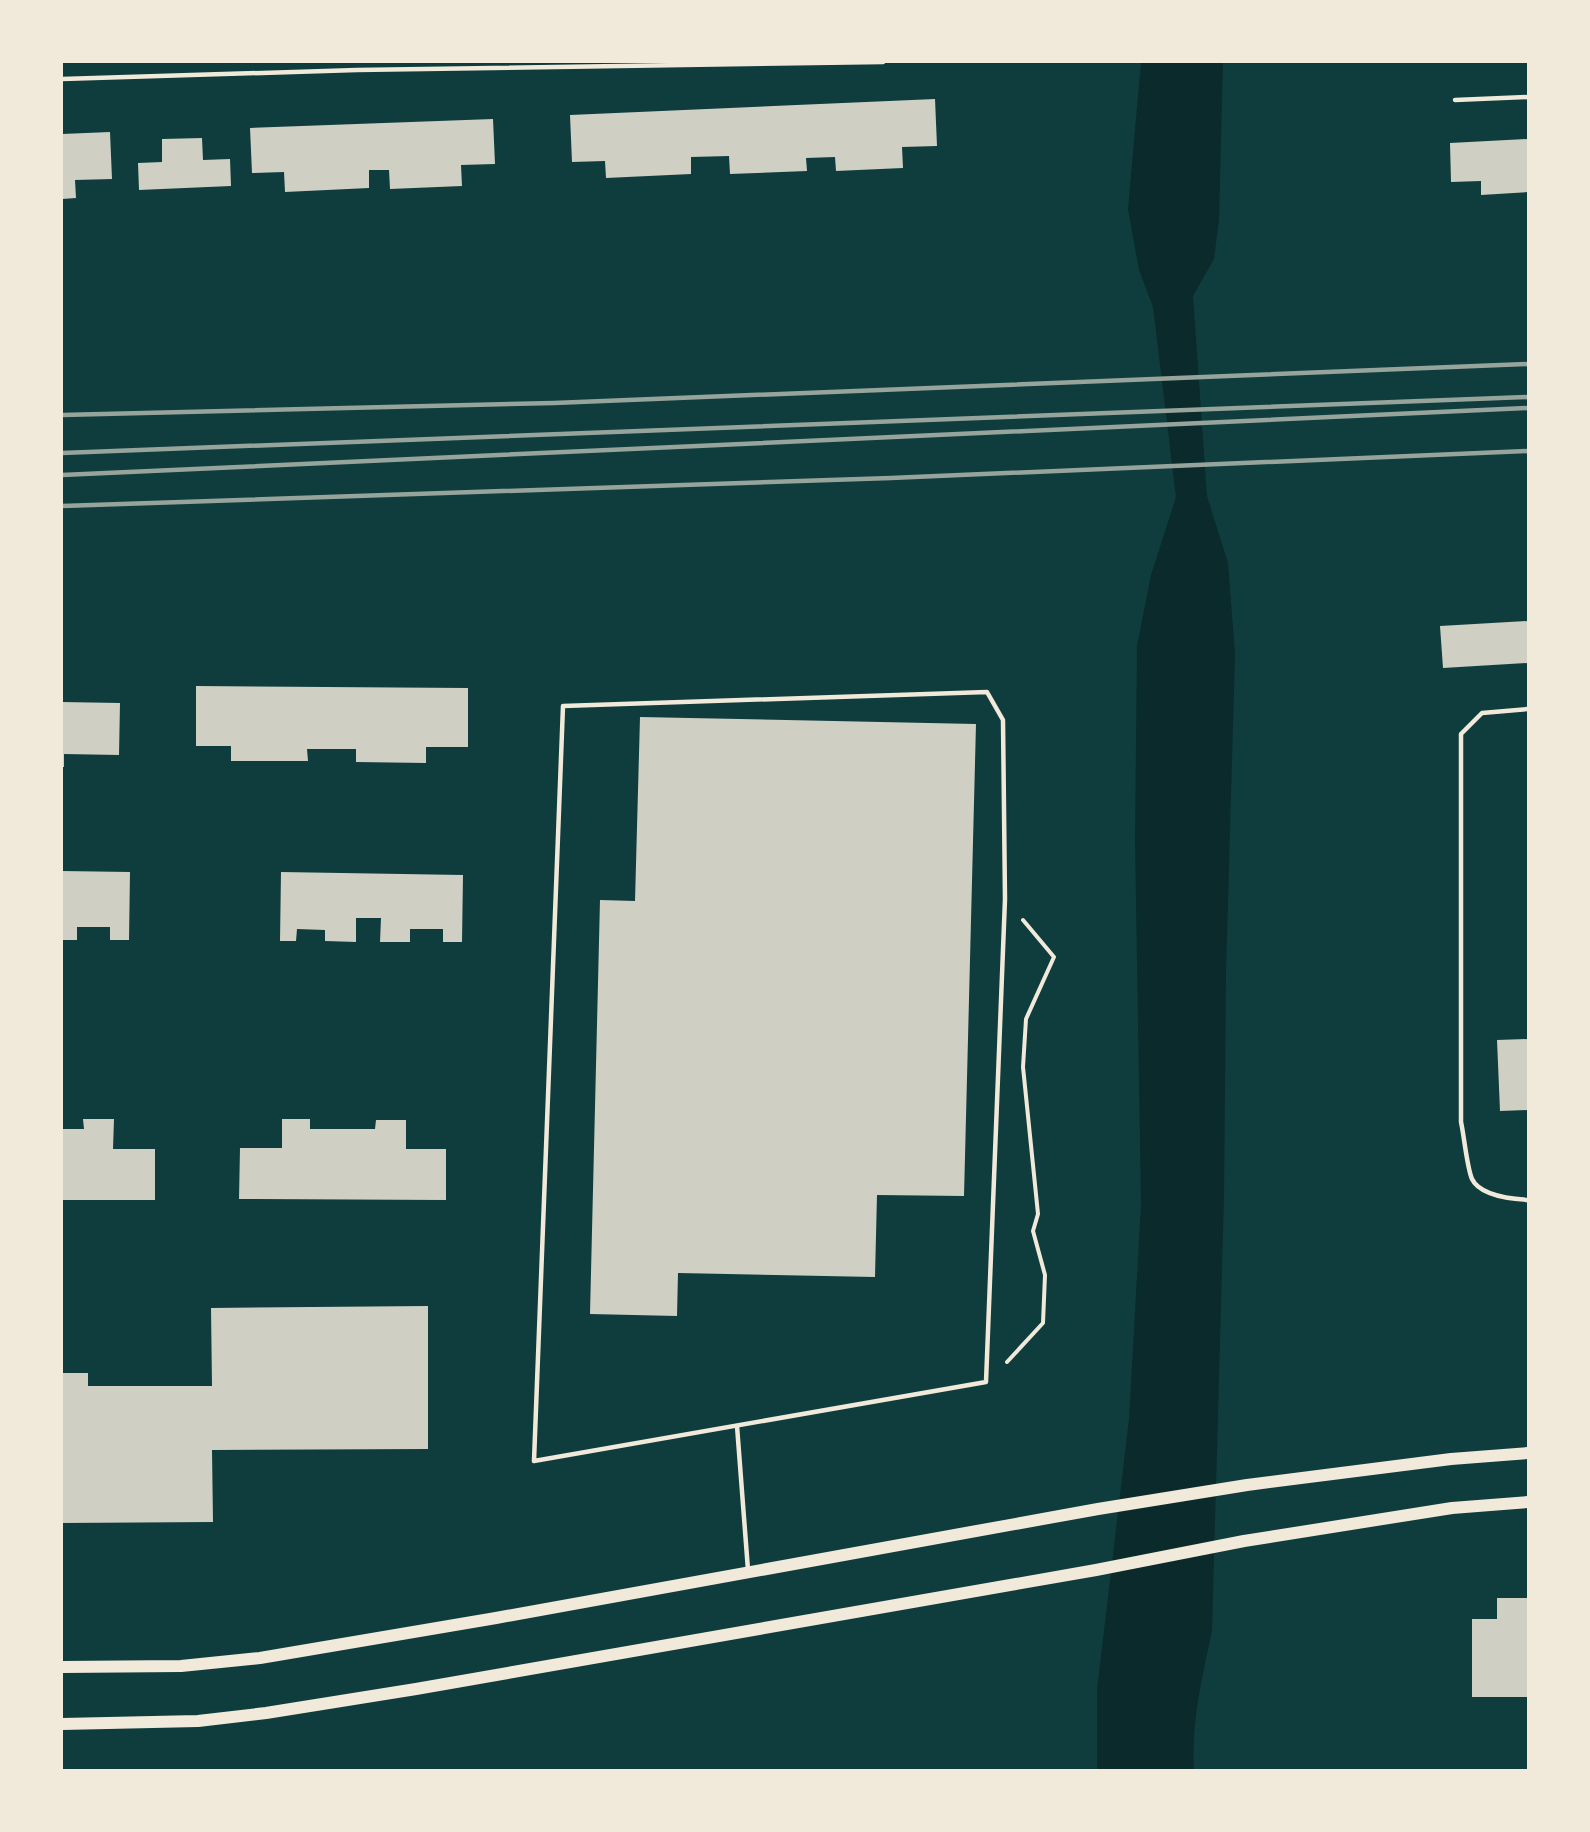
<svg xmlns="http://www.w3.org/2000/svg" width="1590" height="1832" font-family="Bitter,serif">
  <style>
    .water { fill: #0a2a2b }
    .building { fill: #cfcfc3 }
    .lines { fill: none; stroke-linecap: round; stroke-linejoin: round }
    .path { stroke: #f1e9da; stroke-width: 4 }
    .service { stroke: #f1e9da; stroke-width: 4.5 }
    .secondary { stroke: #f1e9da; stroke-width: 12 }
    .rail { stroke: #97a49c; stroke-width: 4.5 }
  </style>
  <rect width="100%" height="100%" fill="#0f3d3e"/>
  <path class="water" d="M1141,62H1223L1219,220L1214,259L1193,296L1207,496L1228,563L1235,654L1226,973L1224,1197L1212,1631C1202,1677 1191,1723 1194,1770H1097V1690L1129,1419L1141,1205L1135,840L1137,646L1151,575L1176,497L1153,307L1139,270L1128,209Z"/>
  <g class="building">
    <polygon points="935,99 937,146 902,147 903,168 836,171 835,157 806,158 807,171 730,174 729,156 691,157 691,174 606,178 605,161 572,162 570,115"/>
    <polygon points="493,119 495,164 461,165 462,186 390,189 389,170 369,170 369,188 285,192 284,172 252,173 250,128"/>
    <polygon points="110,132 112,179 75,180 76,198 62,199 62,134"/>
    <polygon points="202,138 203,160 230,159 231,186 139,190 138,163 162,162 162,139"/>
    <polygon points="1528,139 1528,192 1481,195 1481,181 1451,182 1450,143"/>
    <polygon points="1528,621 1528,663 1443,668 1440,626"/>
    <polygon points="196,686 468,688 468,747 426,747 426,763 356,762 356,749 307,749 308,761 231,761 231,746 196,746"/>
    <polygon points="62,702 120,703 119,755 64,754 64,767 62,767"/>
    <polygon points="640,717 976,724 964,1196 877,1195 875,1277 678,1273 677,1316 590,1314 600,900 635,901"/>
    <polygon points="62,871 130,872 129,940 110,940 110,927 77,927 77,940 62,940"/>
    <polygon points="281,872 463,875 462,942 443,942 443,929 410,929 410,942 380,942 381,918 356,918 356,942 325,941 325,930 297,929 296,941 280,941"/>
    <polygon points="1528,1039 1528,1110 1500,1111 1497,1040"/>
    <polygon points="83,1119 114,1119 113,1149 155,1149 155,1200 62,1200 62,1129 84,1129"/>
    <polygon points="282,1119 310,1119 310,1129 375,1129 376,1120 406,1120 406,1149 446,1149 446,1200 239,1199 240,1148 282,1148"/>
    <polygon points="428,1306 428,1449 212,1450 213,1522 62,1523 62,1373 88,1373 88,1386 212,1386 211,1308"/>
    <polygon points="1497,1598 1528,1598 1528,1697 1472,1697 1472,1619 1497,1619"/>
  </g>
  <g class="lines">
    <polyline class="path" points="1007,1362 1043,1323 1045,1275 1033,1231 1038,1214 1023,1067 1026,1019 1054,957 1023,920"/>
    <g class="service">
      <polyline points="62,79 357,70 883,62"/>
      <polyline points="1455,100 1528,97"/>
      <polygon points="987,692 1003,720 1005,899 986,1382 534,1461 563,706"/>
      <path d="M1528,709L1482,713L1461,734V1122C1464,1135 1467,1168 1472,1179C1480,1196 1512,1199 1528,1200"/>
      <polyline points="737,1426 748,1570"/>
    </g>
    <g class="secondary">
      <polyline points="62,1667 181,1666 260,1658 496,1618 1098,1509 1247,1485 1451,1459 1528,1453"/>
      <polyline points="62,1724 198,1721 266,1713 416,1689 1096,1570 1244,1541 1452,1508 1528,1502"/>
    </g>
    <g class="rail">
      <polyline points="62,415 554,403 1528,364"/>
      <polyline points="62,453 1528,397"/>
      <polyline points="62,475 1528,408"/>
      <polyline points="62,506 891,478 1528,451"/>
    </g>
  </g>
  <rect width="1590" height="1832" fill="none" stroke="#f1e9da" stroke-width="126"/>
</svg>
